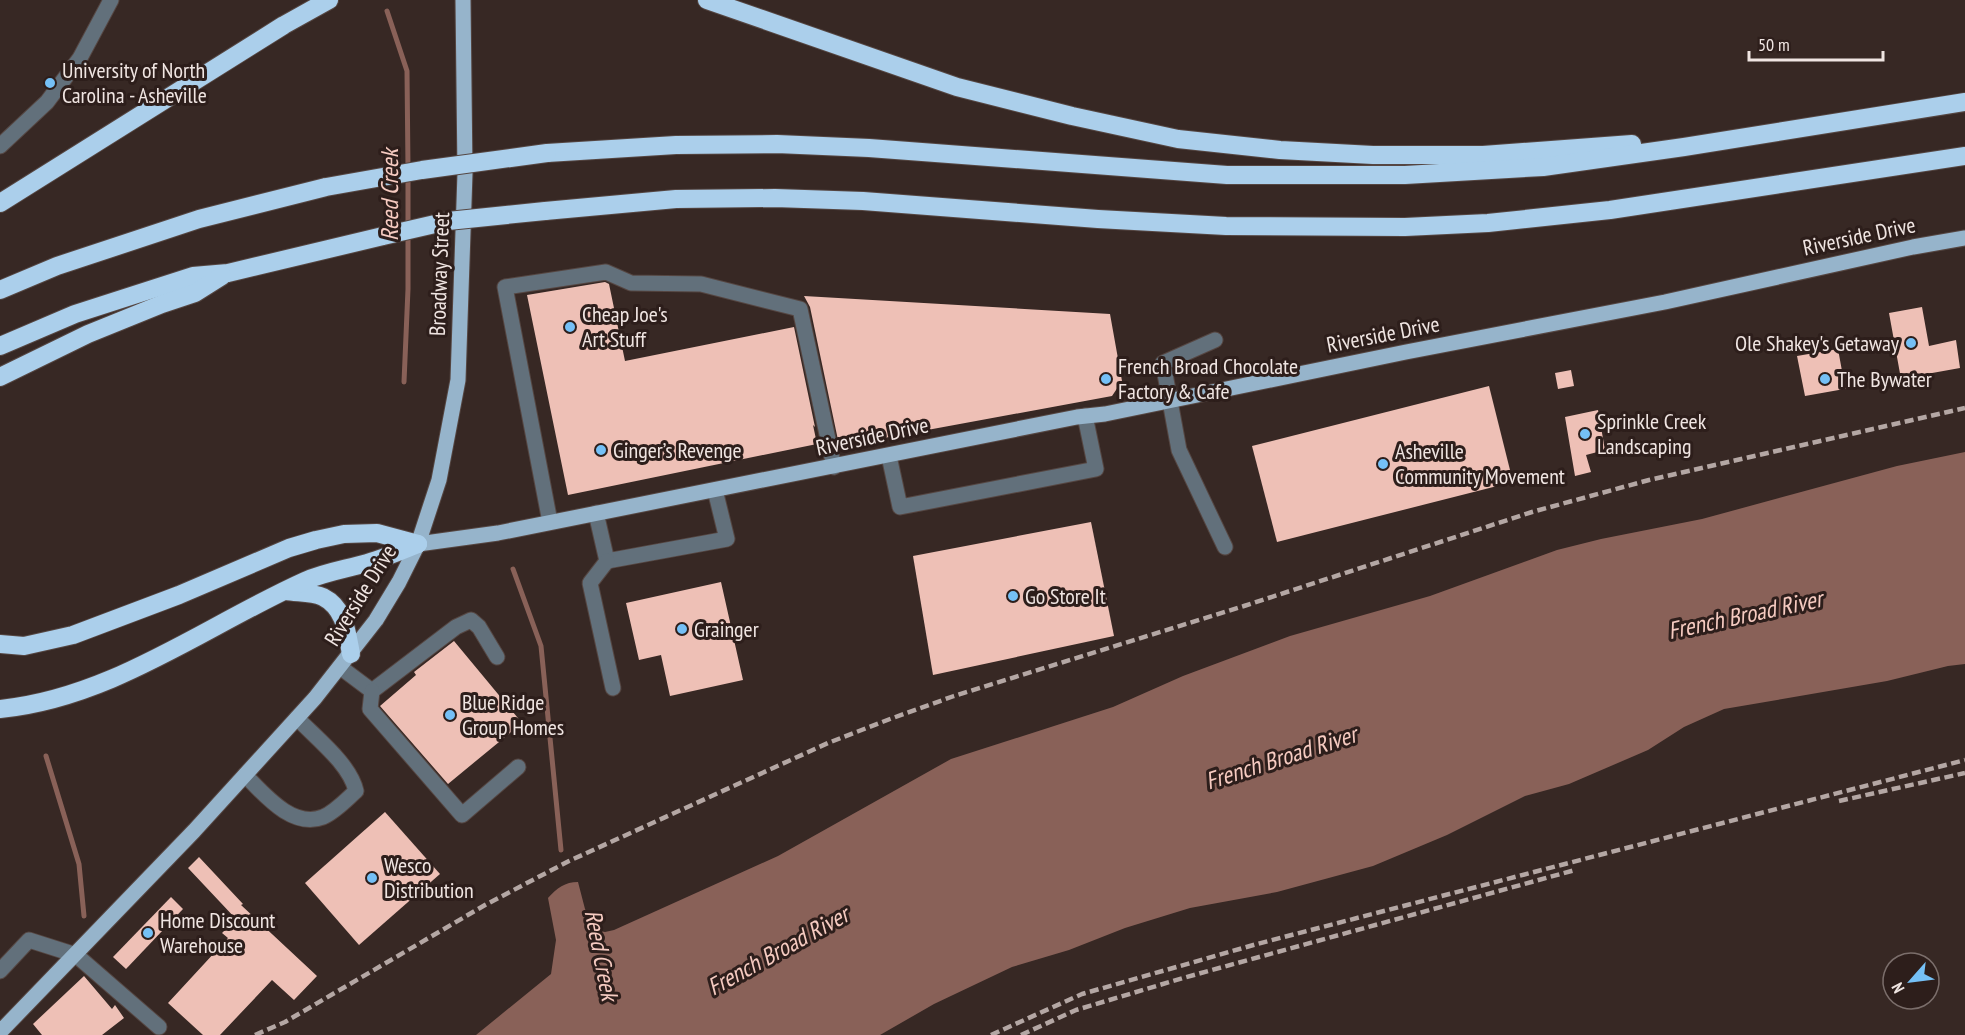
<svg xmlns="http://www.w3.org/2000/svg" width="1965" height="1035" font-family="'PT Sans Narrow',sans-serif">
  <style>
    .water { fill: #896158 }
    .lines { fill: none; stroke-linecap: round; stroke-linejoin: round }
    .stream { stroke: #896158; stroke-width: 5 }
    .building { fill: #eec0b6 }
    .minor-casing { stroke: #554642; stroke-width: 17 }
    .major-casing { stroke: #554642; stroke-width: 17 }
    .highway-casing { stroke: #554642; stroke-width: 20 }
    .minor { stroke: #62707b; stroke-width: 15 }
    .major { stroke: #96b4cb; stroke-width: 15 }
    .highway { stroke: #abcfeb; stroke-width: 18 }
    .rail { stroke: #b4a7a4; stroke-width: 4.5; stroke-dasharray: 9 4.5; stroke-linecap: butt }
    .highway-bridge-casing { stroke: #554642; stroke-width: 20; stroke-linecap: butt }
    .highway-bridge { stroke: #abcfeb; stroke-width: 18 }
    .poi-dot { fill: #75c0f6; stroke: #2d1e1b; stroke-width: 2 }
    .labels { text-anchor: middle; stroke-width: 6; stroke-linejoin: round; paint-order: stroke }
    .poi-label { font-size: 22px; fill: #f0e5e2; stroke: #2d1e1b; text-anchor: start }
    .street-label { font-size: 22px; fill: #f0e5e2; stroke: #2d1e1b }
    .water-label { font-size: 24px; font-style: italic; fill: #f6cbc1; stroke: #2d1e1b }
  </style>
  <rect width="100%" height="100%" fill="#372824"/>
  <path class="water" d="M1965,452V664L1948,666L1887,681L1724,709L1684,727L1648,750L1569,784L1525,796L1447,835L1373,866L1277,892L1190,908L1125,928L1069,950L1012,967L934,1004L880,1035H476L551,974L556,940L548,898C557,888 565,882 578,882L585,909L595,930L605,932L614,930L778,856L951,759L1113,707L1183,676L1290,636L1430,596L1557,550L1601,539L1702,519L1897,466Z"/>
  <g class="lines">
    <g class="stream">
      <polyline points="387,11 407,71 408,168"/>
      <polyline points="404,382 408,289 408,177"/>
      <polyline points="513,569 541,646 561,850"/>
      <polyline points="46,756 79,864 84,916"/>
    </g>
  </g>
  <g class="building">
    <polygon points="605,282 609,284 625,361 794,327 815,427 813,425 817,444 568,495 527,295"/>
    <polygon points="804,296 1110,314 1122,381 1112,396 846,445 838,440 810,307"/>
    <polygon points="1922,307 1929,346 1956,340 1960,368 1921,375 1922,380 1906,383 1901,379 1889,313"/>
    <polygon points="1838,349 1842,371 1846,370 1850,388 1805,396 1797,356"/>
    <polygon points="1571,370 1574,386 1558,389 1555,373"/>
    <polygon points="1489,386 1513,482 1277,542 1252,446"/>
    <polygon points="1598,410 1605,450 1586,455 1591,472 1575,476 1565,417"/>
    <polygon points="1091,522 1114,636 933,675 913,556"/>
    <polygon points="721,582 743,680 670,696 661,655 639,660 626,603"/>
    <polygon points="454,641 522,723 448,784 380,706 416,675 414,672"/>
    <polygon points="385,812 440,874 359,945 305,883"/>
    <polygon points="199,857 243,904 241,905 317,976 294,1000 272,980 220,1035 203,1035 168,1003 228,938 222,933 236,919 188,868"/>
    <polygon points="171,897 183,909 126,969 113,957"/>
    <polygon points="84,976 112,1009 115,1005 124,1018 102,1035 42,1035 33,1024"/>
  </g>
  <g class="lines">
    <defs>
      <g id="minor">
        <polyline points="0,146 47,102 80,58 111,0"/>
        <polyline points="1215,340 1163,363 1179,450 1225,547"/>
        <polyline points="889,456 900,507 1096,469 1085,416"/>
        <polyline points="596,513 607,561 727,539 715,490"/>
        <polyline points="550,522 505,287 606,272 631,283 701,284 800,309 834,467"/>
        <polyline points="607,561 590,583 613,688"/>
        <polyline points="340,667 372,691 456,627 471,620 479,627 497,657"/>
        <polyline points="372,691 370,709 462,815 518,767"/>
        <path d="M245,775C264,794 292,829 323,817C335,812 346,800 356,791C350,764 316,738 297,718"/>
        <polyline points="0,971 29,940 76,955 159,1027"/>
      </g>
      <g id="major">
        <polyline points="418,544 498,533 1077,417 1105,414 1406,352 1665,302 1913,247 1965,238"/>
        <polyline points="0,1032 194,831 315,698 376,620 399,582 418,544 439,480 458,380 465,173 463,0"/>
      </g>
      <g id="highway">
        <polyline points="707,0 957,87 1072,116 1178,139 1280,150 1373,155 1483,155 1632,144"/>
        <polyline points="547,153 676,145 777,144 869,148 1227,175 1405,175 1543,167 1684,147 1965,102"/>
        <polyline points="0,203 284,25 329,0"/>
        <polyline points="545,211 676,199 775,198 863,201 1098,219 1226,226 1405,227 1488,223 1610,210 1965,156"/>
        <polyline points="0,290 57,266 199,219 326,187"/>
        <polyline points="0,346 75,314 193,276 228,273 383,236"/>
        <polyline points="0,377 88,334 162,304 195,293 222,276"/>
        <path d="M286,591C297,593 313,592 323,597C345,608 347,633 351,654"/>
        <polyline points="0,644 24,646 73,635 179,595 289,548 316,540 344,534 377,533 418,544"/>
        <path d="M0,709C112,698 205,626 305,581C325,572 347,569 367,563C384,558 401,551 418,544"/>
      </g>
    </defs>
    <use href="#minor" class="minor-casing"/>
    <use href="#major" class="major-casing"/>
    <use href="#highway" class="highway-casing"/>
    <use href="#minor" class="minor"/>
    <use href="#major" class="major"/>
    <use href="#highway" class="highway"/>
    <g class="rail">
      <polyline points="1839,801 1965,773"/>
      <polyline points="255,1035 285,1022 485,905 569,861 828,743 890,719 954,696 1244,606 1532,512 1649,480 1965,408"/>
      <polyline points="991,1035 1082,994 1257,944 1965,760"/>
      <polyline points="1021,1035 1076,1010 1183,978 1575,870"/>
    </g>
    <defs>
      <g id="highway-bridge">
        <polyline points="326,187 422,170 547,153"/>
        <polyline points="383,236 448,221 545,211"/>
      </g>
    </defs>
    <use href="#highway-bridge" class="highway-bridge-casing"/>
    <use href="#highway-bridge" class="highway-bridge"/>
  </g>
  <g class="poi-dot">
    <circle cx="50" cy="83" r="6"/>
    <circle cx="570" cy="327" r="6"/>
    <circle cx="1911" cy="343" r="6"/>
    <circle cx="1106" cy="379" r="6"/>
    <circle cx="1825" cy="379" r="6"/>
    <circle cx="1585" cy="434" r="6"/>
    <circle cx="601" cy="450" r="6"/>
    <circle cx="1383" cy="464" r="6"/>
    <circle cx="1013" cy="596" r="6"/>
    <circle cx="682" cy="629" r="6"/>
    <circle cx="450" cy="715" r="6"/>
    <circle cx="372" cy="878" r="6"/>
    <circle cx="148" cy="933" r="6"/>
  </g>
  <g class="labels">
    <g class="poi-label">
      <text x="62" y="78">University of North<tspan x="62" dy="25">Carolina - Asheville</tspan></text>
      <text x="582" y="322">Cheap Joe's<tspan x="582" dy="25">Art Stuff</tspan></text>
      <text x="1899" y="351" text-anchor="end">Ole Shakey's Getaway</text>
      <text x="1118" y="374">French Broad Chocolate<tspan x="1118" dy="25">Factory &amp; Cafe</tspan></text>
      <text x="1837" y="387">The Bywater</text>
      <text x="1597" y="429">Sprinkle Creek<tspan x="1597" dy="25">Landscaping</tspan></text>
      <text x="613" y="458">Ginger’s Revenge</text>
      <text x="1395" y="459">Asheville<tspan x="1395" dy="25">Community Movement</tspan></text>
      <text x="1025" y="604">Go Store It</text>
      <text x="694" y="637">Grainger</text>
      <text x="462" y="710">Blue Ridge<tspan x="462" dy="25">Group Homes</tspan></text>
      <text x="384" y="873">Wesco<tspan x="384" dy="25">Distribution</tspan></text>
      <text x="160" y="928">Home Discount<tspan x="160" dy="25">Warehouse</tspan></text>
    </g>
    <g class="street-label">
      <text transform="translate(1859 236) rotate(-12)" y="8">Riverside Drive</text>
      <text transform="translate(439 274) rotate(-88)" y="8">Broadway Street</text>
      <text transform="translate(1383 334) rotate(-11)" y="8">Riverside Drive</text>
      <text transform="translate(872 436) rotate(-12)" y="8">Riverside Drive</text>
      <text transform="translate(360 595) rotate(-58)" y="8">Riverside Drive</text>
    </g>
    <g class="water-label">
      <text transform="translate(390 195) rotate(-90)" y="8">Reed Creek</text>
      <text transform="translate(1745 615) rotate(-12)" y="8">French Broad River</text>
      <text transform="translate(1281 758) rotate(-18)" y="8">French Broad River</text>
      <text transform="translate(778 951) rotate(-29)" y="8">French Broad River</text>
      <text transform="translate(601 955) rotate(79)" y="8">Reed Creek</text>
    </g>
  </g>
  <g transform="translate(1911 981) rotate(242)"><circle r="28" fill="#2d1e1b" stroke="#7b6e6b" stroke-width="1.5"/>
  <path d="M0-4.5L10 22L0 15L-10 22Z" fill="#75c0f6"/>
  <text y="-9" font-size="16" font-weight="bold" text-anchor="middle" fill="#f0e5e2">N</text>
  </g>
  <path d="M1749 51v9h134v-9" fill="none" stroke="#f0e5e2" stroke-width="3"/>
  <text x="1758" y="51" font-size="18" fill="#f0e5e2" stroke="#2d1e1b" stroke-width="4.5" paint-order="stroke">50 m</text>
</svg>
